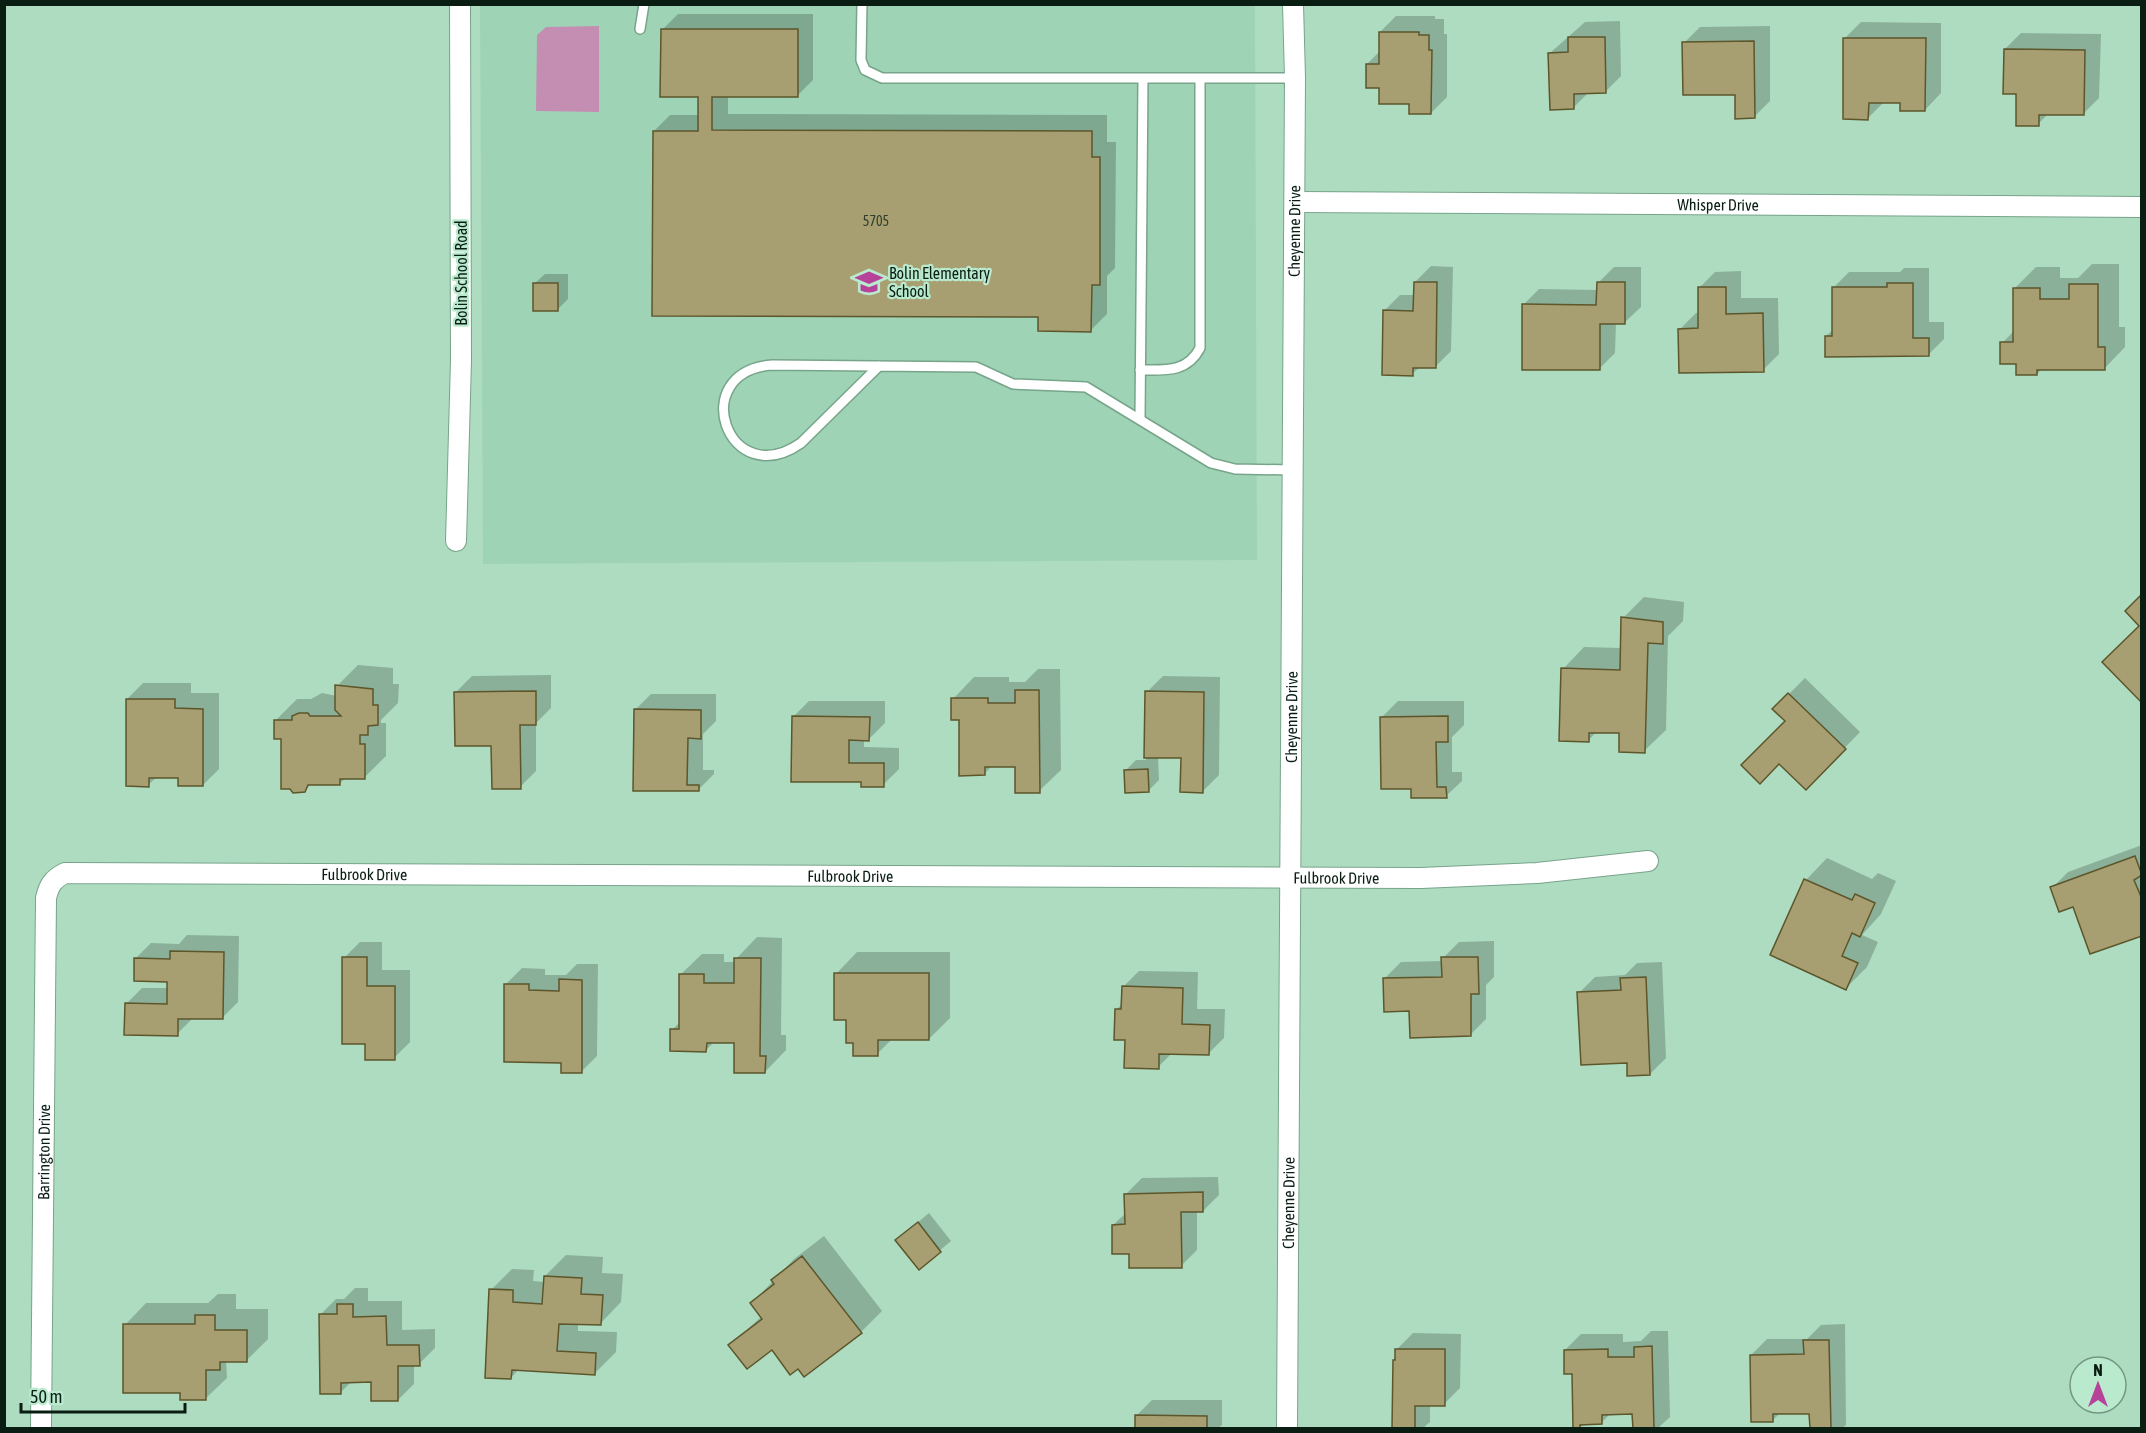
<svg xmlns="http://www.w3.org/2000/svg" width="2146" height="1433" font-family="'Asap Condensed',sans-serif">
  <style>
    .built { fill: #9ed4b5 }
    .green { fill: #c48eb2 }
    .shadow { fill: #0003 }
    .building { fill: #a79f72; stroke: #5d562b; stroke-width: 1.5 }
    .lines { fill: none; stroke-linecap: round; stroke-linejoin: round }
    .lane-casing { stroke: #77a48a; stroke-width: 12 }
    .street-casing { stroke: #77a48a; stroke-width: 22 }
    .lane { stroke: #fff; stroke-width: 9 }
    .street { stroke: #fff; stroke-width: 20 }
    .labels { text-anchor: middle; stroke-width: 4.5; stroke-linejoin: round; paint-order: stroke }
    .number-label { font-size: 14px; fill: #313e2b }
    .street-label { font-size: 16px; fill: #0a1d13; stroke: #baeace }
    .poi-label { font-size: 16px; fill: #0a1d13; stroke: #baeace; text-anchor: start }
  </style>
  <rect width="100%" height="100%" fill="#aedcc1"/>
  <polygon class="built" points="480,5 1255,5 1257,560 483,564"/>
  <polygon class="green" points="599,26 599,112 536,111 537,35 546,27"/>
  <g class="shadow">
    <polygon points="678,14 813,14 813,80 797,96 728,95 728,114 1107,115 1107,142 1116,142 1115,268 1107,276 1107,314 1091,330 1039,315 654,131 670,115 700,115 700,95 662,30"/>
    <polygon points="1396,16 1435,16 1435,19 1444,19 1444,34 1447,34 1447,97 1431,113 1380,86 1367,64 1380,51 1380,32"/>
    <polygon points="1620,21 1621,76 1605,92 1589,92 1573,108 1550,53 1585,22"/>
    <polygon points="1861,22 1941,23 1941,93 1925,110 1902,101 1884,102 1868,118 1845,38"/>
    <polygon points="1770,26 1770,101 1754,117 1736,93 1684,43 1700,27"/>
    <polygon points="2021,33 2101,34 2099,98 2083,114 2049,113 2038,124 2018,93 2005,49"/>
    <polygon points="2092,264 2119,264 2119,327 2125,327 2125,347 2104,369 2042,369 2037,374 2017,363 2002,343 2015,330 2015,288 2036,267 2060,267 2060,278 2078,278"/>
    <polygon points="1431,266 1453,267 1451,351 1435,367 1420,367 1412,374 1384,311 1400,295 1415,295 1415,282"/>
    <polygon points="1614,267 1641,267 1641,307 1624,323 1616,323 1615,353 1599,369 1523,305 1539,289 1598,290 1598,283"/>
    <polygon points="1904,268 1929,268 1929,322 1944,322 1944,339 1928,355 1826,336 1834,329 1833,288 1849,272 1900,272"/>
    <polygon points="1741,271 1741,298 1778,298 1779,354 1763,370 1680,329 1696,313 1699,313 1699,288 1715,272"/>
    <polygon points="545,274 568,274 568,299 558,309 534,284"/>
    <polygon points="1644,597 1684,602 1683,621 1668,636 1666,730 1644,751 1621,732 1597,731 1588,741 1563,669 1584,647 1622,648 1623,618"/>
    <polygon points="358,665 393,668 393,684 399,684 398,703 381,720 381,723 386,723 386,756 364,778 346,778 340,783 312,783 304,791 276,720 297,699 311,699 322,693 337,696 337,686"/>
    <polygon points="1038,669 1060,669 1061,770 1039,791 1017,765 993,765 984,774 953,699 974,677 1009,677 1009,682 1025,682"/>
    <polygon points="551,675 551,708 536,723 536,771 520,787 456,692 472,676"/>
    <polygon points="1163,676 1220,677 1219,775 1203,791 1182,757 1158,757 1159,780 1148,791 1126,770 1136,760 1146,760 1147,692"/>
    <polygon points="1805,678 1860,732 1806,788 1787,721 1774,709"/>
    <polygon points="143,683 191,683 191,693 219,693 219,769 203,785 180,776 158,776 148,785 127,699"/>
    <polygon points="651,694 716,694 716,721 703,734 703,770 714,770 714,774 698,790 635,789 635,710"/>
    <polygon points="809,701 885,701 885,723 869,739 864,739 864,747 899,748 899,769 883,785 862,781 793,717"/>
    <polygon points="1398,701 1464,701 1464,725 1452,737 1452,772 1462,772 1462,781 1446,796 1413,787 1382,717"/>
    <polygon points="2142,845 2142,935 2074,905 2052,888 2068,872"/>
    <polygon points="1827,858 1872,879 1878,873 1896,881 1881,914 1862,935 1878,942 1867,967 1846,988 1806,880"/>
    <polygon points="187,935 239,936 238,1002 222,1018 193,1018 177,1034 126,1004 142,988 169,988 169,980 135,959 151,943 179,944"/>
    <polygon points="757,937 782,938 781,1035 786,1035 786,1050 765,1072 736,1041 715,1041 706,1050 672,1030 680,1022 680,975 702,954 724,954 724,962 736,962 736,959"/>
    <polygon points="1494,941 1494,977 1486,985 1486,1019 1470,1035 1411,1010 1385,978 1401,962 1443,961 1443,958 1459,942"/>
    <polygon points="360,942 382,942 382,970 410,970 410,1042 394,1058 366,1043 344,958"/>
    <polygon points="857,952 950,952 950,1018 929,1039 892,1039 877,1054 855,1041 836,974"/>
    <polygon points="1662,962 1666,1058 1650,1074 1628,1061 1579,993 1595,977 1625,975 1637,963"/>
    <polygon points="577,964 598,964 597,1056 581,1072 563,1061 506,984 522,968 545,969 545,975 566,975"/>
    <polygon points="1139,971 1198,972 1197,1009 1225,1009 1224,1038 1208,1054 1172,1053 1158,1067 1116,1010 1123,1003 1123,987"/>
    <polygon points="1218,1177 1219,1195 1203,1211 1197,1211 1197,1250 1181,1266 1130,1252 1113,1225 1126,1213 1126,1194 1142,1178"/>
    <polygon points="929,1213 951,1241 919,1268 897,1240"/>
    <polygon points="824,1236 882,1311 861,1332 798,1367 772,1348 730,1345 762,1316 752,1303 794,1259"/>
    <polygon points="566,1255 603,1257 602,1273 623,1274 621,1302 600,1324 578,1323 578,1331 617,1332 616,1352 595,1373 519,1369 511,1378 491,1290 512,1269 534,1270 533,1281 545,1282 545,1276"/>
    <polygon points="355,1288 368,1288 368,1301 402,1301 402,1330 435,1329 435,1348 419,1364 414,1364 414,1384 398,1400 372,1381 352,1381 341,1392 320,1315 336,1299 344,1299"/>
    <polygon points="218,1294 236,1294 236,1309 268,1309 268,1339 247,1360 226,1360 227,1378 205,1399 181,1392 125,1325 146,1303 208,1303"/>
    <polygon points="1845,1324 1846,1425 1842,1428 1811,1428 1811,1412 1781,1412 1773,1420 1751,1355 1767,1339 1807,1339 1821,1325"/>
    <polygon points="1651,1331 1668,1331 1670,1417 1658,1428 1634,1428 1634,1413 1611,1413 1601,1423 1585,1423 1579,1428 1575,1428 1574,1372 1565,1350 1581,1334 1623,1334 1623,1342 1641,1341"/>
    <polygon points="1413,1333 1461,1334 1460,1388 1444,1404 1430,1404 1430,1422 1423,1428 1394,1428 1394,1361 1397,1349"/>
    <polygon points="1152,1400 1222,1400 1222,1425 1218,1428 1136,1428 1136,1416"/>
  </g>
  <g class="building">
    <polygon points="661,29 798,29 798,97 712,97 712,130 1092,131 1092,157 1100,157 1100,285 1092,285 1091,332 1038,331 1038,317 652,316 653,131 698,131 698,97 660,97"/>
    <polygon points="1379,32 1419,32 1419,35 1429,35 1429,50 1432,50 1431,114 1409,114 1409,104 1379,104 1379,88 1366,88 1366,64 1379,64"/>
    <polygon points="1568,37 1605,37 1606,93 1574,94 1574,109 1550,110 1548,53 1568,52"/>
    <polygon points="1843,38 1926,38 1925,111 1900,111 1900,103 1869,103 1868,120 1843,119"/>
    <polygon points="1754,41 1755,118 1735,119 1735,95 1683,95 1682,42"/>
    <polygon points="2004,49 2085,50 2084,115 2039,115 2039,126 2016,126 2016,94 2003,94"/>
    <polygon points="1414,282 1437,282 1436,368 1413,368 1413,376 1382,375 1383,310 1413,311"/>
    <polygon points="1597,282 1625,282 1625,324 1600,324 1600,370 1522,370 1522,304 1596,305"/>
    <rect x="533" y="283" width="25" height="28"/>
    <polygon points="1887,283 1913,283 1913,338 1929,338 1929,356 1825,357 1825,336 1832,336 1832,287 1887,287"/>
    <polygon points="2069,284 2098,284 2098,347 2105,347 2105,370 2037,370 2037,375 2016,375 2016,364 2000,364 2000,342 2013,342 2013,288 2040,288 2040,299 2069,299"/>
    <polygon points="1698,287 1726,287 1726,314 1763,313 1764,372 1679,373 1678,329 1698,328"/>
    <polygon points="2142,594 2142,703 2102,662 2139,626 2125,611"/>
    <polygon points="1621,617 1663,622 1663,644 1648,643 1645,753 1619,752 1619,733 1589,733 1589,742 1559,741 1561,668 1620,670"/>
    <polygon points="335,685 373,689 373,705 378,705 378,725 368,726 368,735 360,735 360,744 365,744 365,779 340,779 340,785 308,785 305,792 293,793 290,789 281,789 281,739 274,739 274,720 292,720 292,716 299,713 308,713 310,716 341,716 335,710"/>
    <polygon points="1015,690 1039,690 1040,793 1015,793 1015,767 985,767 985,775 959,776 959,720 951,720 951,698 988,698 988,703 1015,703"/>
    <polygon points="536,691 536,725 520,725 521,789 492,789 491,746 455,746 454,692"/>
    <polygon points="1145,691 1204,692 1203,793 1180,792 1181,758 1144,758"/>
    <polygon points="1788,693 1846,749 1806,790 1779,764 1760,784 1741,765 1785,721 1772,709"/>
    <polygon points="126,699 175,699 175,708 203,709 203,786 178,786 178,778 149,778 149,787 126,786"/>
    <polygon points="634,709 701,710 701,739 688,738 687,785 699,785 699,791 633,791"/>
    <polygon points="792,716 870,717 869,741 849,740 849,763 884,763 884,787 861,787 861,782 791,782"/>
    <polygon points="1448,716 1448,742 1436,742 1437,787 1446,787 1447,798 1411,798 1411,789 1381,789 1380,717"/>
    <polygon points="1148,769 1149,792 1125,793 1124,770"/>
    <polygon points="2135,856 2142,875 2134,880 2142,899 2142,936 2090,954 2073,907 2059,912 2050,887"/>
    <polygon points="1804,879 1852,900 1855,894 1875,903 1860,937 1852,933 1842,956 1858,963 1846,990 1770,955"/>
    <polygon points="170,951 224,952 223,1019 178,1019 178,1036 124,1035 125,1003 167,1004 167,982 134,981 134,958 170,959"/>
    <polygon points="342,957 367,957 367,986 395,986 395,1060 365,1060 365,1044 342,1044"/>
    <polygon points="1441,957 1478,957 1479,994 1471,994 1471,1036 1410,1038 1409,1011 1384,1012 1383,978 1442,977"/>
    <polygon points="734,958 761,958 760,1056 766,1056 765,1073 734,1073 734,1043 707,1043 706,1052 670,1051 670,1029 679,1029 679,974 704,974 704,983 734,983"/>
    <polygon points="834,973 929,973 929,1040 878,1040 878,1056 853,1056 853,1043 846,1043 846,1020 834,1020"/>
    <polygon points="1646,977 1650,1075 1627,1076 1627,1063 1581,1065 1577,992 1621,990 1620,978"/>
    <polygon points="559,979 582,980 582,1073 561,1073 561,1063 504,1062 504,984 529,984 529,990 559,991"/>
    <polygon points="1122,986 1183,988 1182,1024 1210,1025 1209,1055 1159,1054 1159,1069 1124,1068 1125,1040 1114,1040 1115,1009 1121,1009"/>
    <polygon points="1203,1192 1203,1212 1181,1212 1182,1268 1129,1268 1129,1254 1112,1254 1112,1225 1125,1224 1124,1194"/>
    <polygon points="918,1222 941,1252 919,1270 895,1240"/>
    <polygon points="802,1256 862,1333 804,1377 798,1369 790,1375 772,1350 747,1369 728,1345 762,1319 750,1303 774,1284 771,1280"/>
    <polygon points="544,1276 582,1278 581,1294 603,1295 601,1325 559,1324 557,1351 596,1353 595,1375 512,1370 511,1379 485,1378 489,1289 513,1290 513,1302 542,1304"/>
    <polygon points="337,1304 353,1304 353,1317 386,1316 387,1345 419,1345 420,1366 398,1366 398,1401 371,1401 371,1382 341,1383 341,1394 320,1394 319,1314 337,1314"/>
    <polygon points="195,1315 215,1315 215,1330 247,1330 247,1362 220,1362 220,1370 206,1370 206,1400 180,1400 180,1393 123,1393 123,1324 195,1324"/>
    <polygon points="1803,1340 1829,1340 1831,1428 1810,1428 1809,1414 1773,1414 1773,1422 1751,1422 1750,1355 1804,1354"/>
    <polygon points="1652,1346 1654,1428 1633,1428 1632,1414 1602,1415 1602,1424 1580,1425 1580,1428 1573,1428 1572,1374 1564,1374 1564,1350 1608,1349 1608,1357 1634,1357 1634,1347"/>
    <polygon points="1395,1349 1445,1349 1445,1406 1415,1406 1415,1428 1392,1428 1393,1360 1395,1360"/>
    <polygon points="1135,1415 1207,1416 1207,1428 1135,1428"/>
  </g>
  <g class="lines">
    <defs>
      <g id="lane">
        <polyline points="862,4 861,60 865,70 882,78 1295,78"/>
        <polyline points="640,29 644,4"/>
        <path d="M879,366L801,443C728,494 685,372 772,365L976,367L1013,384L1086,387L1211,463L1235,469L1293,470"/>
        <path d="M1140,370C1165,370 1187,373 1200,348V79"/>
        <polyline points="1140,418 1143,79"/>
      </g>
      <g id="street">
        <path id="s1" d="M1295,202L2142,207"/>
        <polyline points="456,541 461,360 460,4"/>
        <path id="s2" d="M41,1428L46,898C49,885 53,879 65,873L1421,878L1537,873L1648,861"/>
        <path id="s3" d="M1287,1428L1295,78L1293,4"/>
      </g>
    </defs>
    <use href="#lane" class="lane-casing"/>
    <use href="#street" class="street-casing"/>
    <use href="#lane" class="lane"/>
    <use href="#street" class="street"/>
  </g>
  <defs>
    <symbol id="school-bare" viewBox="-9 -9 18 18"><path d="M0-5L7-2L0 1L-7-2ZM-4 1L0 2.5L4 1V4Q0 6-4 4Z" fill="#b7429a" stroke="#baeace" stroke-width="2.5" paint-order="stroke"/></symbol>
  </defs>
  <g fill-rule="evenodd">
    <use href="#school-bare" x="850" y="263" width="38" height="38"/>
  </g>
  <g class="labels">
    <g class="number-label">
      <text x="876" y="226">5705</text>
    </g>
    <g class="street-label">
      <text dy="6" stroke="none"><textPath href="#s1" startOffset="423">Whisper Drive</textPath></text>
      <text dy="6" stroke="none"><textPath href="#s3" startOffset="1197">Cheyenne Drive</textPath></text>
      <text transform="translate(461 273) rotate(-90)" y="6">Bolin School Road</text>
      <text dy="6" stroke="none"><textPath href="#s3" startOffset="711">Cheyenne Drive</textPath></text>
      <text dy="6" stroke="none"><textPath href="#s2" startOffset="862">Fulbrook Drive</textPath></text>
      <text dy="6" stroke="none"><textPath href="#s2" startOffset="1348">Fulbrook Drive</textPath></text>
      <text dy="6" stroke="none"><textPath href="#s2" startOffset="1834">Fulbrook Drive</textPath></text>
      <text dy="6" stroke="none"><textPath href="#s2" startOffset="276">Barrington Drive</textPath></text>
      <text dy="6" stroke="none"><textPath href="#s3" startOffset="225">Cheyenne Drive</textPath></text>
    </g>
    <g class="poi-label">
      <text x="889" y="279">Bolin Elementary<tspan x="889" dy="18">School</tspan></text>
    </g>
  </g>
  <rect width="2146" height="1433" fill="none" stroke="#0a1d13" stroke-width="12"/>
  <g transform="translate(2098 1385)"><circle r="28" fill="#baeace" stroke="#749883" stroke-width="1.5"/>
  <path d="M0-4.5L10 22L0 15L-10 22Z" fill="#b7429a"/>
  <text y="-9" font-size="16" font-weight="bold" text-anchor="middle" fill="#0a1d13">N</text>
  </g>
  <path d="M21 1403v9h164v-9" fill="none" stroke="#0a1d13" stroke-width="3"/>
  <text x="30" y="1403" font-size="18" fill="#0a1d13" stroke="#baeace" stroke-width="4.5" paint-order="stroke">50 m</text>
</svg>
